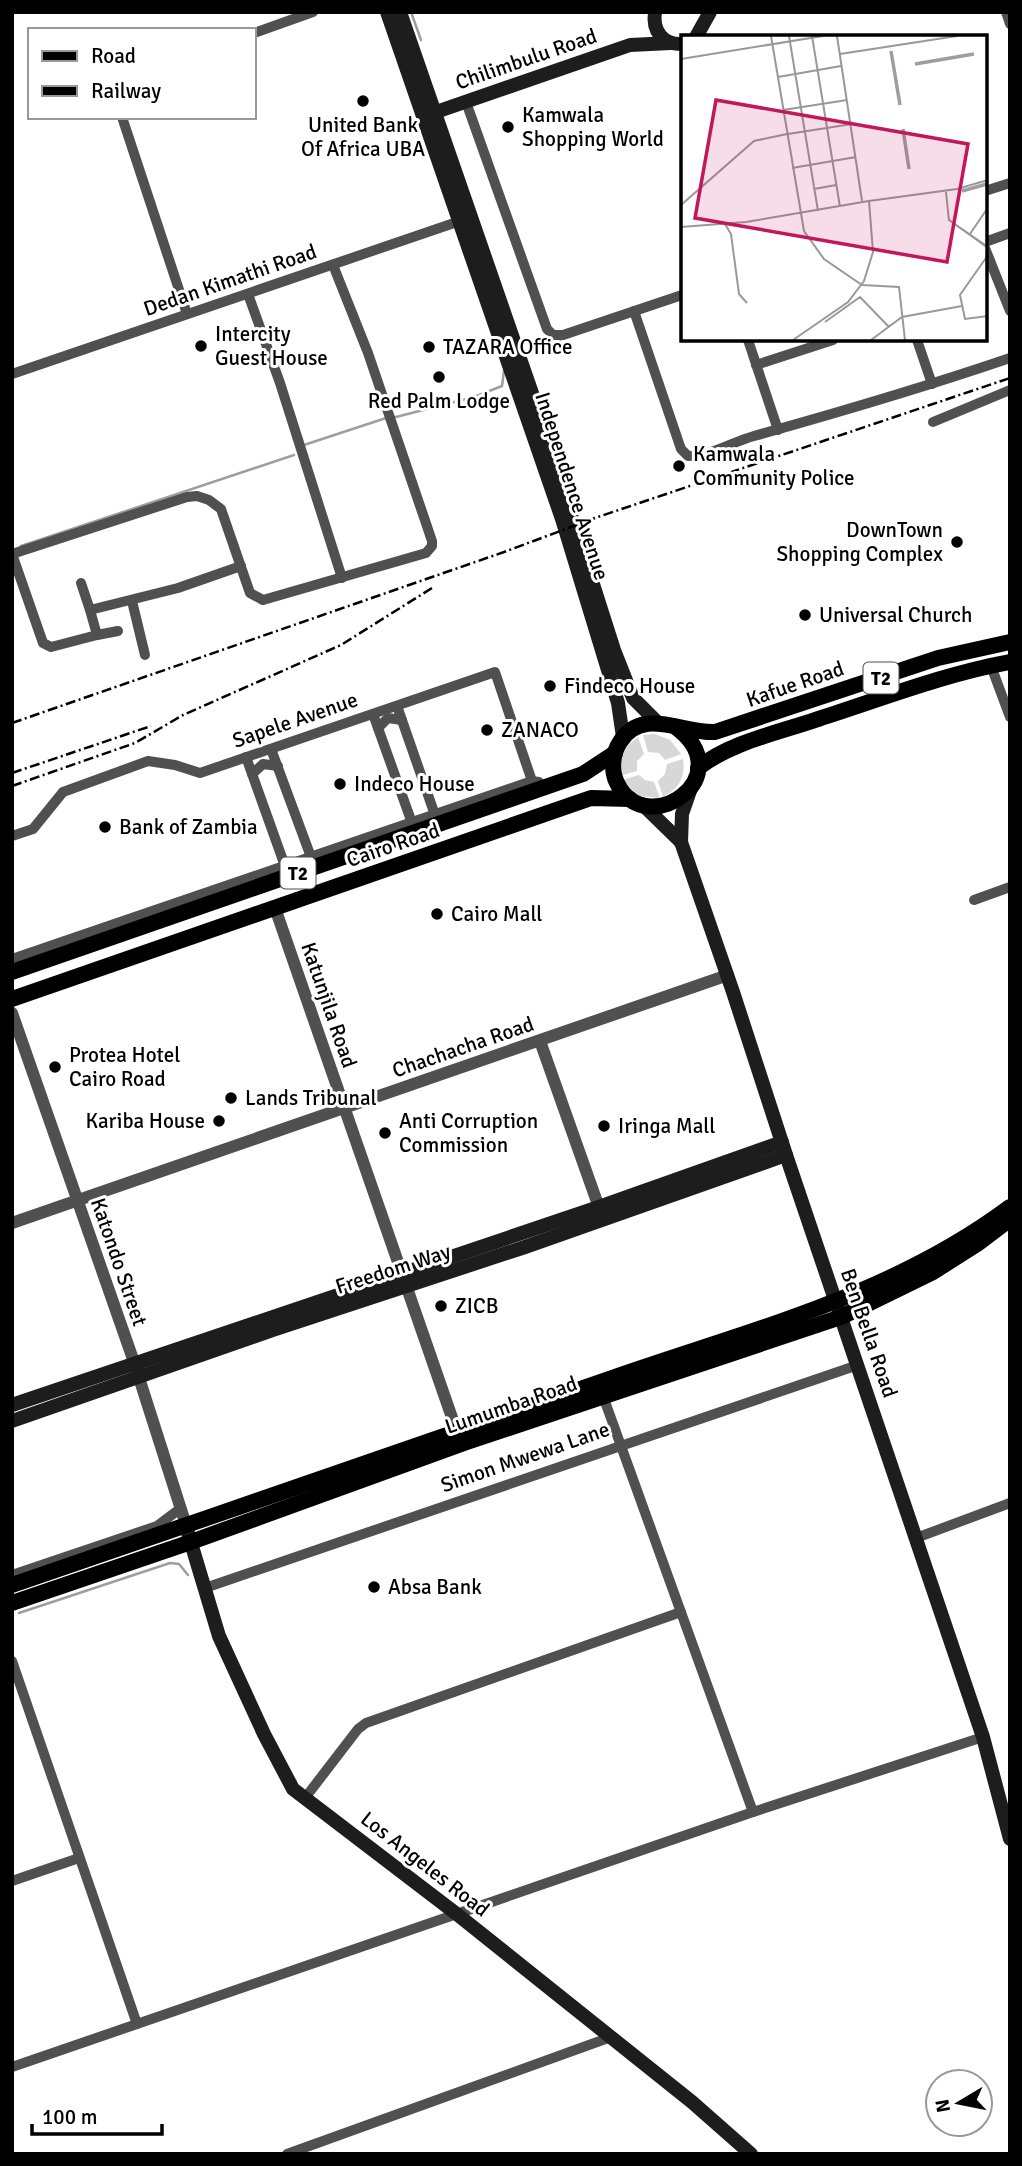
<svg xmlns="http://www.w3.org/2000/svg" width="1022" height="2166" font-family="Signika,sans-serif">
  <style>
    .green { fill: #d7d7d7 }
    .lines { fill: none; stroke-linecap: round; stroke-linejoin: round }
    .stream { stroke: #9e9e9e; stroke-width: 2.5 }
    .minor { stroke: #505050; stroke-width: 10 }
    .tertiary { stroke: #505050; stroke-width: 12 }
    .secondary { stroke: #1d1d1d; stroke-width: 14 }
    .primary { stroke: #000; stroke-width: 16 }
    .rail { stroke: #000; stroke-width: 2.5; stroke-dasharray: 10 3.5 2 3.5; stroke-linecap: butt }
    .poi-dot { fill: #000; stroke: #fff; stroke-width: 2.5 }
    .labels { text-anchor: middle; stroke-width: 6; stroke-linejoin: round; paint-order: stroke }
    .shield { fill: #fff; stroke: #4c4c4c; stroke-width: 2 }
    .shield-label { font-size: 19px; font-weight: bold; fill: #000 }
    .street-label { font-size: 21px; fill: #000; stroke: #fff }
    .poi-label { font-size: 21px; fill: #000; stroke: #fff; text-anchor: start }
    .inset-river { fill: none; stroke: #9e9e9e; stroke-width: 3.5 }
    .inset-road { fill: none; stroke: #999; stroke-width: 2 }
    .view { fill: #c2185b; fill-opacity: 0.15; stroke: #c2185b; stroke-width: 3.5 }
    .inset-edge { fill: none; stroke: #000; stroke-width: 3.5 }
  </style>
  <rect width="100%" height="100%" fill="#fff"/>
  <g class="green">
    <polygon points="655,734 670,740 681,754 665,760 659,753 648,752 643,735"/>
    <path d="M638,737L644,754L637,761V771L620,776C618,760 624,746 638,737Z"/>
    <path d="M683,759C686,777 679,788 663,797L658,781L665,774L667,764Z"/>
    <polygon points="639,775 645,780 654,782 660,798 638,796 622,780"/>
  </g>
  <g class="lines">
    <g class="stream">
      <polyline points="411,12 421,40"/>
      <polyline points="528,356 562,339"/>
      <polyline points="392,418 474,397 502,386 504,371"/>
      <polyline points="304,445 386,418"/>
      <polyline points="21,546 294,455"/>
      <polyline points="19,1613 170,1563 179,1564 188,1575"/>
    </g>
    <g class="minor">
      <polyline points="1006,12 1010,24"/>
      <polyline points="254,33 313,12"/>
      <polyline points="466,102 547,329 553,335 563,335 682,295"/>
      <polyline points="122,117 187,314"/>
      <polyline points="985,191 1010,183"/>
      <polyline points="985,242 1010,233"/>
      <polyline points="985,248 1010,311"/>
      <polyline points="248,294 280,383 342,578"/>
      <path d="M634,311L681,449L688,456C711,456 732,442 754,436C840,412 925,387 1010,358"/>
      <polyline points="748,340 778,430"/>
      <polyline points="917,340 932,384"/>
      <polyline points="756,365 833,340"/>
      <polyline points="12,374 460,221"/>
      <polyline points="933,422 1010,390"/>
      <polyline points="12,554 187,497 197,496 209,500 221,509 250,593 263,600 426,553 432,546 432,541 368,353 333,265"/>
      <polyline points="12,554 43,643 51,647 97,635 90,610 178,588 241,566"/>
      <polyline points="81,583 90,610"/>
      <polyline points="132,601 145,655"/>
      <polyline points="97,635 118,631"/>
      <polyline points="991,666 1010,717"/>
      <polyline points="397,706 435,815"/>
      <polyline points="373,714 412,823"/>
      <polyline points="378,728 388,718 402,720"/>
      <polyline points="271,749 311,857"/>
      <polyline points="246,757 285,866"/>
      <polyline points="252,774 263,764 278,766"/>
      <polyline points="12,836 33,829 63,792 148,761 175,765 200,773 495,672 532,781"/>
      <polyline points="974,900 1010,887"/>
      <polyline points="12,959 532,781 539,782"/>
      <polyline points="603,1396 753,1812"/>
      <polyline points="916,1538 1010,1503"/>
      <polyline points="12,1575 157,1526 181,1508"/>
      <polyline points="205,1588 858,1365"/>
      <polyline points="12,1661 137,2024"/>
      <polyline points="305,1798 358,1729 366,1723 681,1612"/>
      <polyline points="12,1881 79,1858"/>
      <polyline points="12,2067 753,1812 983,1737"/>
      <polyline points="287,2154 611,2037"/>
    </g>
    <g class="tertiary">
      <polyline points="275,908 457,1432"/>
      <polyline points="12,1013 134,1362 186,1525"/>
      <polyline points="540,1041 602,1216"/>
      <polyline points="12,1223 728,975"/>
    </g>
    <g class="secondary">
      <polyline points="387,12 562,519 618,703 623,737"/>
      <polyline points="400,12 533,396 614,650 633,698 657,722"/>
      <path d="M655,12C652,31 663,45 682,44"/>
      <polyline points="696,37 710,12"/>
      <polyline points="436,112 630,45 671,43"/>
      <polyline points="691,788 682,814 681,842 733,992 786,1155 983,1737 1010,1839"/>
      <polyline points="642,804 681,842"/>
      <polyline points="12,1405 599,1207 782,1142"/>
      <polyline points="12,1421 273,1330 525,1247 786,1155"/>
      <polyline points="188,1533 219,1636 264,1734 293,1789 458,1915 692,2102 751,2154"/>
    </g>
    <g class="primary">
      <path d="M674,726C744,775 646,843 617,783C611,771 612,754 620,742C642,706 683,734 715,732L938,658L1010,642"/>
      <path d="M698,768C731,742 778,733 818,719C881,699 944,674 1010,662"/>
      <polyline points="12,972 583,774 615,753"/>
      <polyline points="12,999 591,798 630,799"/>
      <path d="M12,1585C212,1516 412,1448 612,1378C749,1330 891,1296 1010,1207"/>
      <polyline points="12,1603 191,1542 464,1443 841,1317 933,1272 977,1244 1010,1219"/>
    </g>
    <g class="rail">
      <polyline points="12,723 504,552 595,518 1010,378"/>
      <polyline points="12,773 151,726"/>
      <polyline points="12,786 135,743 183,715 341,645 432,588"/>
    </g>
  </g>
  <g class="poi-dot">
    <circle cx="363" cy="101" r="7"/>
    <circle cx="508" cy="127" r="7"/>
    <circle cx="201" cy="346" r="7"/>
    <circle cx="429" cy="347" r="7"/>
    <circle cx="439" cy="377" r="7"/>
    <circle cx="679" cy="466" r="7"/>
    <circle cx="957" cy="542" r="7"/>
    <circle cx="805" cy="615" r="7"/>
    <circle cx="550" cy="686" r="7"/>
    <circle cx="487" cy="730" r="7"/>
    <circle cx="340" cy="784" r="7"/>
    <circle cx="105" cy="827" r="7"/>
    <circle cx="437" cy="914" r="7"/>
    <circle cx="55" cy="1067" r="7"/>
    <circle cx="231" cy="1098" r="7"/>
    <circle cx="219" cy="1121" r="7"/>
    <circle cx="604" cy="1126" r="7"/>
    <circle cx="385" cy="1133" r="7"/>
    <circle cx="441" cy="1306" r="7"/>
    <circle cx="374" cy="1587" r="7"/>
  </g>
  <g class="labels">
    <g class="shield">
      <rect x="863.5" y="662.5" width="35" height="31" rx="5"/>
      <rect x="280.5" y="857.5" width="35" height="31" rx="5"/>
    </g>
    <g class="shield-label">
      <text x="881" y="685">T2</text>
      <text x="298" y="880">T2</text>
    </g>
    <g class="street-label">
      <text transform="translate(526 59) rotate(-19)" y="7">Chilimbulu Road</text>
      <text transform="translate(230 280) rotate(-19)" y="7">Dedan Kimathi Road</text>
      <text transform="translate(572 486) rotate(72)" y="7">Independence Avenue</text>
      <text transform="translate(795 684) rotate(-19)" y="7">Kafue Road</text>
      <text transform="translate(295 720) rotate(-19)" y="7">Sapele Avenue</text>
      <text transform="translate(393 845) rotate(-19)" y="7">Cairo Road</text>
      <text transform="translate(329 1005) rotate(71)" y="7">Katunjila Road</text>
      <text transform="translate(463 1047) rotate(-19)" y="7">Chachacha Road</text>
      <text transform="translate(119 1262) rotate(71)" y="7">Katondo Street</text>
      <text transform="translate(393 1269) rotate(-18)" y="7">Freedom Way</text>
      <text transform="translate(869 1333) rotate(71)" y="7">Ben Bella Road</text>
      <text transform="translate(511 1405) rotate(-19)" y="7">Lumumba Road</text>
      <text transform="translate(525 1457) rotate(-19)" y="7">Simon Mwewa Lane</text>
      <text transform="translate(425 1864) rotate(38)" y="7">Los Angeles Road</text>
    </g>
    <g class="poi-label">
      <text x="522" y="122">Kamwala<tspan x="522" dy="24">Shopping World</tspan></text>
      <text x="363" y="132" text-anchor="middle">United Bank<tspan x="363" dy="24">Of Africa UBA</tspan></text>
      <text x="215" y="341">Intercity<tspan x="215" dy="24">Guest House</tspan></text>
      <text x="443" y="354">TAZARA Office</text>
      <text x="439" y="408" text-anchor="middle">Red Palm Lodge</text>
      <text x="693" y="461">Kamwala<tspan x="693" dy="24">Community Police</tspan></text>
      <text x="943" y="537" text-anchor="end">DownTown<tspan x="943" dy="24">Shopping Complex</tspan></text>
      <text x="819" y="622">Universal Church</text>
      <text x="564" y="693">Findeco House</text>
      <text x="501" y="737">ZANACO</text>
      <text x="354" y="791">Indeco House</text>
      <text x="119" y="834">Bank of Zambia</text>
      <text x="451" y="921">Cairo Mall</text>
      <text x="69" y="1062">Protea Hotel<tspan x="69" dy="24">Cairo Road</tspan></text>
      <text x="245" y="1105">Lands Tribunal</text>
      <text x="205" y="1128" text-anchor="end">Kariba House</text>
      <text x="399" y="1128">Anti Corruption<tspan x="399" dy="24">Commission</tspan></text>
      <text x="618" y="1133">Iringa Mall</text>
      <text x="455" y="1313">ZICB</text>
      <text x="388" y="1594">Absa Bank</text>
    </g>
  </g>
  <g transform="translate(681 35)">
    <rect width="306" height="306" fill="#fff"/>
    <path class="inset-river" d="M210,16L219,70M234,29L293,19M222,94L228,134M281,156L306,149"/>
    <path class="inset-road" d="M90,1L123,196L143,224L181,250L218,252L224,305M108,1L137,176M131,1L159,172M156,1L181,166M159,19L276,1M0,24L142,1M97,42L160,31M102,75L166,65M107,99L171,89M111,133L175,122M133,154L155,150M265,157L268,186M188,166L276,154L307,145M0,170L73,106L106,99M44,189L50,199L58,259L66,268M0,192L65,187L188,166L192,217L183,246L167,267L112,305M289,199L306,174M307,212L268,185L307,213M307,220L279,260L284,284L307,281M144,287L179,262L208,292M190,305L221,282L281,271"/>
    <path class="view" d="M35,65L287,109L266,227L14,183Z"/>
    <rect width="306" height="306" class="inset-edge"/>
  </g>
  <rect width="1022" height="2166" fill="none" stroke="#000000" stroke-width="28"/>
  <rect x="28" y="28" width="228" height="91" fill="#ffffff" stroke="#999999" stroke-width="2"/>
  <rect x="42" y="51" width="35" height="10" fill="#000000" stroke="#999999" stroke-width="2"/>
  <text x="91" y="63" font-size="21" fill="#000000">Road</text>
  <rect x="42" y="86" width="35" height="10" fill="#000000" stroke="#999999" stroke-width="2"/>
  <text x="91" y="98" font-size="21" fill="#000000">Railway</text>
  <g transform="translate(959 2103) rotate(260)"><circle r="33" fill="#ffffff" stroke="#999999" stroke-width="2"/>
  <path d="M0-5L12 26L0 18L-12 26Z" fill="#000000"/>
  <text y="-10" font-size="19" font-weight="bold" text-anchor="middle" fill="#000000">N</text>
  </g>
  <path d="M32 2124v10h130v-10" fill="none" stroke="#000000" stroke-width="3.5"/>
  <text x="42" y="2124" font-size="21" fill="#000000" stroke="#ffffff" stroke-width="5" paint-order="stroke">100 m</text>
</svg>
